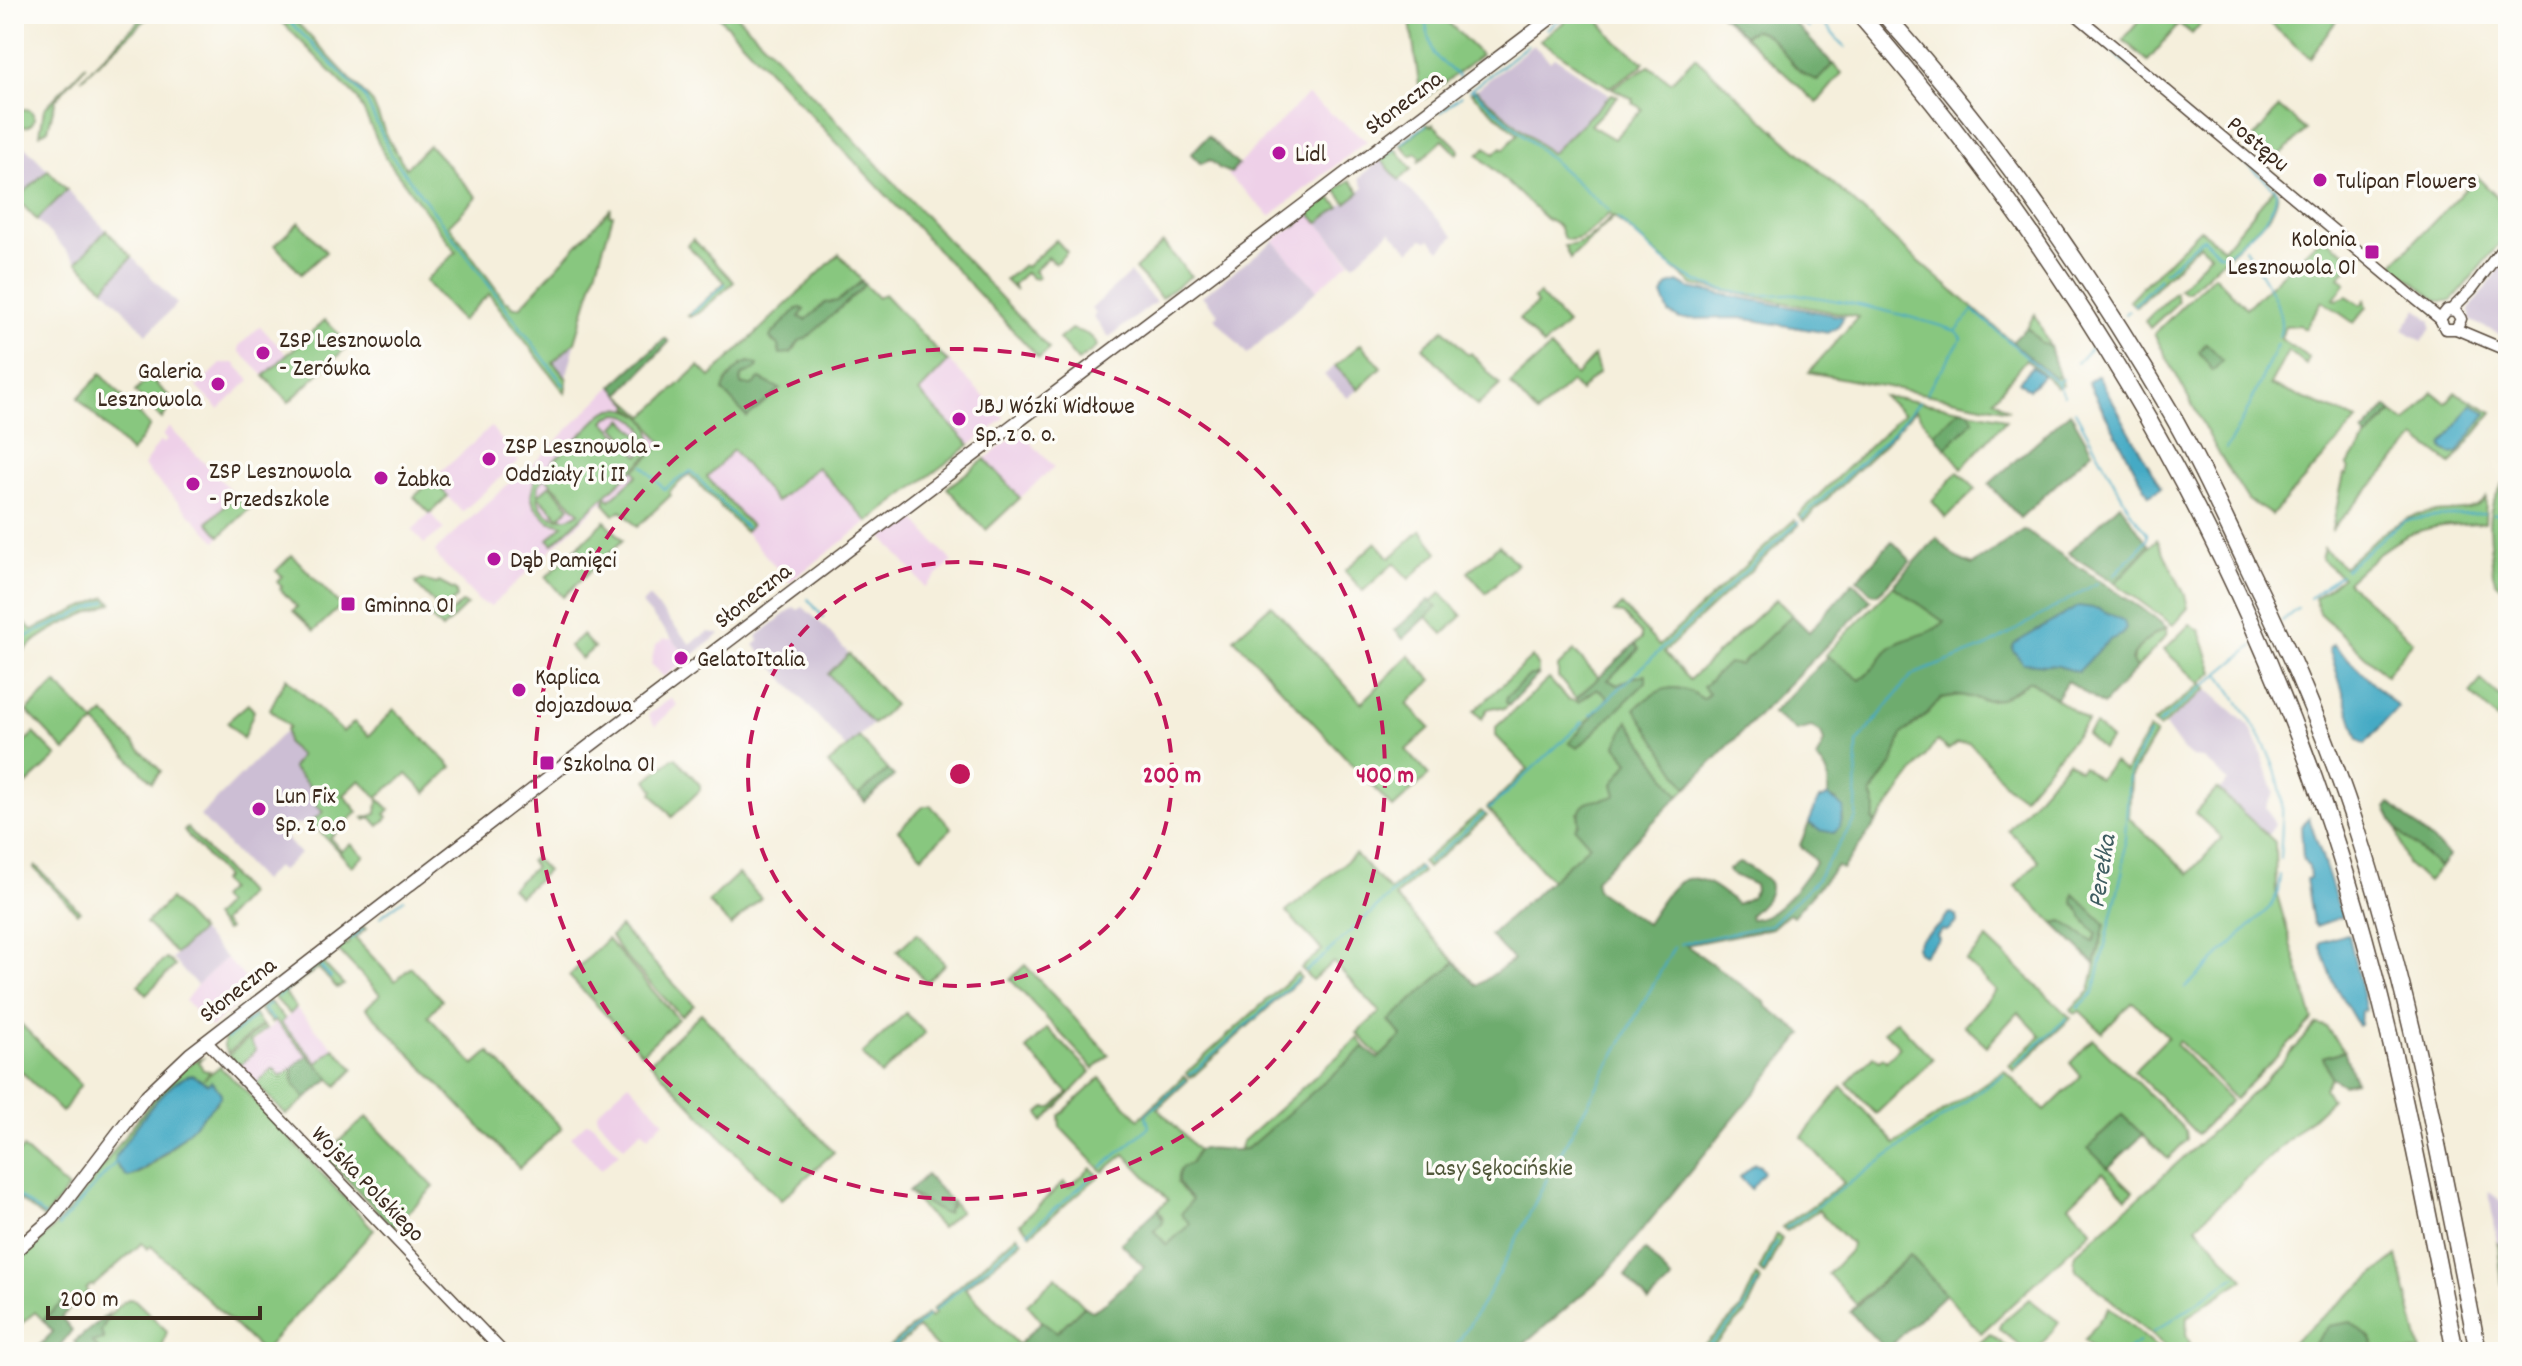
<svg xmlns="http://www.w3.org/2000/svg" width="2522" height="1366" font-family="Dekko,sans-serif">
  <style>
    .built { fill: #eed0e8 }
    .industrial { fill: #ccbed4 }
    .green { fill: #88c77f; stroke: #62784e; stroke-width: 2; fill-rule: evenodd }
    .forest { fill: #6eac6e; stroke: #546b46; stroke-width: 2 }
    .water { fill: #45aac5; stroke: #406a72; stroke-width: 2 }
    .lines { fill: none; stroke-linecap: round; stroke-linejoin: round }
    .stream { stroke: #45aac5; stroke-width: 2 }
    .tertiary-casing { stroke: #57483a; stroke-width: 13 }
    .secondary-casing { stroke: #57483a; stroke-width: 15 }
    .motorway-casing { stroke: #57483a; stroke-width: 19 }
    .tertiary { stroke: #fff; stroke-width: 10 }
    .secondary { stroke: #fff; stroke-width: 12 }
    .motorway { stroke: #fff; stroke-width: 16 }
    .ring { fill: none; stroke: #c2185b; stroke-width: 4; stroke-dasharray: 14 10 }
    .poi-dot { fill: #b5179e; stroke: #fdfcf7; stroke-width: 3 }
    .labels { text-anchor: middle; stroke-width: 7; stroke-linejoin: round; paint-order: stroke }
    .street-label { font-size: 24px; fill: #3b2a1e; stroke: #fdfcf7 }
    .poi-label { font-size: 24px; fill: #3b2a1e; stroke: #fdfcf7; text-anchor: start }
    .park-label { font-size: 24px; fill: #52593b; stroke: #fdfcf7 }
    .water-label { font-size: 26px; font-style: italic; fill: #3f5d61; stroke: #fdfcf7 }
    .centre { fill: #c2185b; stroke: #fdfcf7; stroke-width: 4 }
    .ring-label { font-size: 24px; text-anchor: middle; font-weight: bold; fill: #c2185b; stroke: #fdfcf7; stroke-width: 7; stroke-linejoin: round; paint-order: stroke }
  </style>
  <rect width="100%" height="100%" fill="#fdfcf7"/>
  <filter id="ink" filterUnits="userSpaceOnUse"><feTurbulence type="fractalNoise" baseFrequency=".0125" numOctaves="2"/><feDisplacementMap in="SourceGraphic" scale="16" xChannelSelector="R" yChannelSelector="G"/><feConvolveMatrix kernelMatrix="1 2 1 2 8 2 1 2 1" color-interpolation-filters="sRGB"/></filter>
  <filter id="wash" filterUnits="userSpaceOnUse"><feTurbulence type="fractalNoise" baseFrequency=".006" numOctaves="4" result="noise"/><feDisplacementMap in="SourceGraphic" scale="32" xChannelSelector="R" yChannelSelector="G"/><feGaussianBlur stdDeviation="1.8" result="paint"/><feColorMatrix in="noise" values="0 0 0 0 0 0 0 0 0 0 0 0 0 0 0 0 0 1.4 0 .05"/><feComposite in="paint" operator="in"/></filter>
  <g filter="url(#wash)">
    <rect width="100%" height="100%" fill="#f5efdc"/>
    <g class="built">
      <polygon points="1307,95 1367,141 1270,216 1228,175"/>
      <polygon points="1311,214 1350,261 1317,290 1274,241"/>
      <polygon points="891,302 1005,418 970,445 859,330"/>
      <polygon points="260,326 287,355 264,376 239,351 239,346"/>
      <polygon points="222,363 234,363 250,380 219,409 197,387"/>
      <polygon points="612,386 630,405 629,408 646,419 652,432 663,444 650,479 613,513 602,502 491,606 480,602 440,560 435,551 529,465 531,466"/>
      <polygon points="169,427 249,509 216,541 143,466 160,441 163,444 167,440 163,436"/>
      <polygon points="491,427 519,461 462,512 432,480"/>
      <polygon points="1020,432 1054,467 1020,498 985,459"/>
      <polygon points="733,450 817,466 868,522 789,582 745,532 751,526 707,477"/>
      <polygon points="430,513 444,529 424,544 412,530"/>
      <polygon points="911,515 952,562 925,587 883,537"/>
      <polygon points="664,639 672,639 689,658 664,677 651,664 655,646"/>
      <polygon points="671,698 677,705 655,726 648,715"/>
      <polygon points="226,958 255,988 211,1027 185,1001 197,985"/>
      <polygon points="296,1008 334,1048 319,1063 281,1023"/>
      <polygon points="276,1022 308,1055 282,1077 273,1068 256,1084 239,1066 256,1050 251,1044"/>
      <polygon points="629,1083 664,1121 648,1136 642,1130 624,1147 597,1118 597,1112"/>
      <polygon points="586,1123 591,1123 619,1153 601,1169 571,1137"/>
    </g>
    <g class="industrial">
      <polygon points="1533,45 1550,61 1554,57 1608,93 1608,97 1551,155 1476,90"/>
      <polygon points="14,139 18,139 48,170 17,199 14,196"/>
      <polygon points="1381,160 1454,236 1440,250 1430,239 1427,241 1422,239 1410,251 1390,231 1354,264 1318,223 1364,188 1359,178"/>
      <polygon points="67,190 106,230 77,262 37,220"/>
      <polygon points="1274,241 1317,290 1247,354 1215,318 1219,314 1202,296"/>
      <polygon points="2506,255 2508,256 2508,338 2471,321 2469,310 2499,270 2498,268"/>
      <polygon points="132,257 177,304 147,334 104,288"/>
      <polygon points="1130,273 1156,302 1109,337 1093,317 1096,314 1091,309"/>
      <polygon points="2417,309 2431,321 2431,328 2422,342 2403,329"/>
      <polygon points="576,341 566,378 552,362"/>
      <polygon points="1335,366 1358,389 1348,398 1324,375"/>
      <polygon points="649,597 690,644 708,632 720,634 689,658 644,607 642,604"/>
      <polygon points="794,607 798,610 803,607 825,627 894,705 846,748 754,645 759,641 757,636"/>
      <polygon points="2207,689 2250,727 2259,747 2274,793 2266,807 2275,825 2268,835 2219,791 2228,781 2203,758 2192,757 2183,750 2165,725"/>
      <polygon points="286,730 287,743 300,756 292,768 317,794 323,812 311,822 277,828 300,854 281,871 276,867 262,881 200,816"/>
      <polygon points="200,931 226,958 197,985 172,959"/>
      <polygon points="2488,1191 2508,1207 2508,1324 2498,1243"/>
    </g>
    <g class="green">
      <polygon points="146,14 152,14 81,79"/>
      <polygon points="274,14 289,14 373,103 387,137 406,168 429,145 477,197 449,225 506,302 508,301 514,307 520,307 611,208 609,215 613,215 575,342 553,362 567,379 565,393 489,294 461,321 425,281 456,252 385,157 358,99"/>
      <polygon points="716,14 735,14 767,46 1049,349 1039,358"/>
      <polygon points="1409,14 1440,14 1481,55 1425,98 1419,84"/>
      <polygon points="1575,14 1594,14 1615,40 1644,62 1641,67 1609,87 1540,40"/>
      <polygon points="2145,14 2209,14 2192,34 2179,24 2148,61 2123,40"/>
      <polygon points="2259,14 2341,14 2310,58"/>
      <path d="M1754,30C1781,33 1787,74 1818,79L1833,64L1842,73L1817,103L1744,36Z"/>
      <path d="M1695,57L1898,243L2054,378L2059,376L2063,385L2057,387L2026,359L1994,399L2009,410L1809,372L1858,317L1693,285L1614,217L1570,259L1564,246C1586,245 1598,231 1612,216L1609,214C1596,225 1582,244 1564,239L1559,226L1546,219L1478,155L1486,147L1494,154L1502,147L1504,149L1518,134L1471,93L1476,90L1551,154L1612,94L1618,96L1590,125L1614,139L1642,109L1632,102L1633,99L1612,88L1649,66L1671,82Z"/>
      <polygon points="86,65 56,99 48,129 40,134 44,109"/>
      <polygon points="2279,107 2306,130 2275,160 2268,161 2248,145"/>
      <circle cx="25" cy="118" r="9"/>
      <polygon points="1428,124 1431,126 1433,124 1458,148 1459,152 1457,154 1443,140 1418,163 1421,158 1416,153 1411,156 1401,145"/>
      <polygon points="1396,149 1412,169 1399,180 1381,160"/>
      <polygon points="48,170 67,190 37,220 17,199"/>
      <polygon points="2477,177 2508,208 2508,233 2452,301 2438,301 2392,265"/>
      <polygon points="1350,180 1360,192 1346,203 1336,190"/>
      <path d="M2275,187C2281,196 2274,207 2270,216L2189,291L2185,292L2179,289L2210,254L2199,244L2136,307L2129,300L2200,229L2223,249Z"/>
      <polygon points="1329,196 1340,207 1318,223 1310,214 1294,227 1292,224"/>
      <polygon points="299,222 326,252 301,274 275,245"/>
      <polygon points="106,230 132,257 104,288 77,262"/>
      <polygon points="2323,236 2354,260 2339,277 2346,283 2334,299 2337,300 2347,296 2361,305 2365,300 2367,307 2354,323 2322,301 2305,329 2299,325 2285,326 2281,339 2309,358 2306,365 2288,351 2270,385 2358,420 2272,515 2248,500 2219,454 2154,334 2214,275 2246,308"/>
      <polygon points="693,239 734,282 699,313 690,317 688,316 725,282 687,245"/>
      <polygon points="1056,240 1067,252 1055,264 1048,257 1034,271 1039,277 1037,279 1032,278 1026,272 1013,285 1016,291 1005,280 1023,265 1026,267"/>
      <polygon points="1163,243 1191,276 1161,298 1135,269"/>
      <path d="M839,254L862,281L838,301L806,320L799,318L804,310L800,308L772,341L778,345L779,351L794,350C805,325 846,306 864,284L878,298L884,294L948,362L919,392L970,445L868,522L817,467L776,502L733,450L707,477L751,526L745,532L689,474L669,492L671,495L637,527L621,510L614,515L605,505V499L607,497L610,500L637,475L634,470L663,444C651,431 647,415 629,408L630,405L620,394L645,416L699,366L710,377ZM742,364L756,369L741,376L740,382L743,385H752L760,379L779,389L723,391L727,380Z"/>
      <polygon points="2175,292 2178,302 2150,328 2145,321"/>
      <polygon points="1539,294 1567,324 1543,346 1519,319 1537,304 1534,299"/>
      <polygon points="2035,314 2050,347 2041,343 2027,327"/>
      <polygon points="325,320 349,345 289,402 264,376"/>
      <path d="M1071,329C1081,332 1095,334 1097,347L1078,361L1059,339Z"/>
      <polygon points="1444,329 1468,355 1471,353 1500,385 1477,406 1423,347"/>
      <polygon points="1361,344 1381,367 1358,389 1335,366"/>
      <polygon points="1550,348 1576,376 1594,356 1599,372 1580,391 1571,382 1537,414 1510,384"/>
      <polygon points="101,374 150,426 131,453 78,398"/>
      <polygon points="149,377 174,401 162,419 135,392"/>
      <polygon points="2433,392 2446,403 2455,392 2493,412 2451,464 2416,438 2332,529 2344,474 2347,475 2349,468 2347,466 2367,438 2392,412 2406,423"/>
      <polygon points="1883,396 1960,409 1934,434 1915,410 1881,447 1804,521 1798,515 1903,414"/>
      <path d="M612,409C628,407 645,413 650,430C652,438 650,443 654,450L553,544L548,539L563,525L548,521L534,506L531,495L535,479L603,413ZM618,414C641,415 653,437 639,456L604,421L608,417ZM545,477L579,512V513C562,524 540,517 538,496L559,517L570,507L550,485L538,495V486Z"/>
      <polygon points="1969,411 2000,417 2006,420 1962,468 1946,448 1973,420"/>
      <polygon points="623,419 641,437 632,445 615,427"/>
      <polygon points="985,459 1020,498 986,530 947,488"/>
      <polygon points="1958,472 1976,489 1946,518 1932,501"/>
      <path d="M2508,477V593L2496,582L2493,574C2490,533 2481,511 2508,477Z"/>
      <polygon points="432,480 448,496 430,513 414,497"/>
      <polygon points="235,496 249,509 220,536 208,522"/>
      <path d="M2486,498L2485,523C2413,525 2399,534 2347,582L2413,641L2386,675L2319,613L2315,598L2342,577L2321,559L2324,548L2343,567C2369,546 2393,518 2427,513C2448,509 2472,515 2486,498Z"/>
      <path d="M1794,520L1799,525L1664,652L1689,680L1776,599L1792,615L1740,665L1704,687L1709,694L1703,699C1678,680 1656,688 1636,708L1687,788L1679,796L1628,721L1616,745L1629,762L1613,784L1616,795L1578,813L1579,823L1590,845L1551,880L1487,808L1528,769L1496,736V727L1549,679L1567,699L1579,702L1598,688L1609,698L1570,743L1631,678L1618,686L1608,679L1639,649L1635,644L1641,639V634L1623,614L1614,613L1622,605L1659,646Z"/>
      <polygon points="605,521 623,540 563,597 546,577"/>
      <polygon points="1421,530 1438,552 1409,579 1394,563 1363,591 1345,571 1376,542 1390,558"/>
      <polygon points="2157,539 2185,595 2188,608 2173,625 2115,583"/>
      <polygon points="1499,545 1517,564 1486,593 1468,572"/>
      <polygon points="292,555 341,606 314,631 293,611 297,607 280,589 282,587 277,582 282,576 276,571"/>
      <polygon points="422,580 437,584 439,582 456,591 457,598 446,606 435,604 417,586 416,583"/>
      <path d="M1893,586L1945,622C1929,637 1908,635 1891,647C1880,654 1877,669 1860,680L1825,655Z"/>
      <polygon points="1441,593 1462,616 1443,634 1427,617 1436,608 1431,602"/>
      <path d="M106,597L112,603C79,618 33,631 14,664V612L32,630Z"/>
      <polygon points="462,603 467,605 442,629 430,617 432,614 439,618 447,616"/>
      <polygon points="1271,605 1362,703 1409,655 1432,680 1407,704 1430,728 1406,750 1429,775 1393,808 1234,638"/>
      <polygon points="2190,624 2200,631 2214,672 2201,683 2207,689 2159,728 2153,723 2201,684 2164,650"/>
      <path d="M2167,628L2166,636L2136,669L2132,663C2134,647 2152,634 2167,628Z"/>
      <polygon points="582,635 594,648 581,659 569,646"/>
      <polygon points="1574,651 1599,678 1576,699 1558,677 1558,667"/>
      <polygon points="849,654 894,705 873,724 828,674"/>
      <polygon points="1532,657 1538,667 1538,675 1535,674 1506,702 1509,705 1504,709 1496,707 1487,709 1482,719 1474,711"/>
      <polygon points="286,678 343,732 354,722 369,736 394,709 452,767 426,793 407,774 377,797 360,780 344,795 358,812 330,838 341,851 351,844 364,856 352,866 311,822 323,812 310,799 316,793 292,768 300,756 287,743 286,730 289,727 270,709"/>
      <polygon points="2481,680 2508,704 2508,729 2470,693"/>
      <path d="M2030,681L2088,721L2023,797C2000,787 1989,758 1969,743L1957,744L1948,750L1937,741L1876,823L1873,821L1874,801L1871,794L1893,762L1902,734L1924,717L1941,698L1960,695L1983,700L2001,699Z"/>
      <polygon points="56,683 94,722 104,713 161,771 152,782 95,723 65,751 27,711"/>
      <polygon points="248,704 254,711 243,739 227,722"/>
      <polygon points="2095,725 2111,739 2102,749 2086,734"/>
      <polygon points="2149,730 2156,734 2131,776 2129,818 2189,874 2222,838 2195,813 2217,789 2275,842 2276,891 2313,1020 2235,1099 2179,1041 2176,1045 2231,1101 2197,1134 2134,1071 2168,1037 2133,1002 2102,1032 2080,1011 2075,1014 2071,1009 2090,991 2105,924 2073,902 2082,913 2082,917 2097,934 2093,943 2063,921 2053,923 2015,886 2039,861 2008,830 2068,761 2079,770 2083,766 2098,779 2114,762 2125,772"/>
      <polygon points="34,733 57,756 27,784 14,771 14,752"/>
      <polygon points="859,737 888,770 859,795 850,790 828,764"/>
      <polygon points="673,758 676,758 700,785 700,790 672,817 652,793 654,790 647,780"/>
      <polygon points="379,799 390,810 385,814 388,817 379,826 371,817 366,820 364,818 376,814"/>
      <polygon points="924,806 931,806 952,828 922,856 898,830"/>
      <polygon points="1481,811 1487,816 1427,868 1422,862"/>
      <polygon points="187,828 248,894 222,922 228,929 225,931 213,917 225,905 219,898 228,889 221,881 225,877 184,831"/>
      <polygon points="2397,830 2440,868 2427,882 2407,864"/>
      <polygon points="1355,854 1390,891 1417,866 1422,872 1395,897 1455,962 1389,1021 1402,1036 1380,1057 1357,1033 1380,1012 1333,962 1312,980 1301,968 1322,950 1286,912"/>
      <polygon points="534,857 547,871 519,896 511,888 535,867 530,861"/>
      <polygon points="36,866 80,911 77,913 34,868"/>
      <polygon points="738,874 761,898 731,926 708,902"/>
      <polygon points="170,899 200,931 176,954 146,923"/>
      <polygon points="363,926 366,929 355,938 395,981 411,967 442,1000 428,1016 474,1065 489,1052 562,1128 519,1168 366,1008 380,994 336,948 343,942 346,945 349,942 346,939"/>
      <polygon points="620,927 694,1005 681,1016 620,951 611,936"/>
      <polygon points="917,933 945,964 926,982 897,951"/>
      <polygon points="607,939 678,1019 642,1053 569,976"/>
      <polygon points="1987,939 2071,1018 2014,1071 2009,1065 2041,1036 2018,1012 1987,1046 1964,1025 1996,991 1966,961"/>
      <polygon points="332,951 335,954 324,964 344,985 337,988 318,968 285,993 296,1008 290,1014 273,996"/>
      <polygon points="166,958 175,966 146,994 138,985"/>
      <polygon points="1025,965 1109,1055 1094,1069 1010,979"/>
      <polygon points="1297,973 1301,978 1191,1078 1186,1073"/>
      <polygon points="269,1001 285,1019 281,1023 318,1063 334,1048 354,1069 337,1086 275,1021 272,1023 259,1009"/>
      <polygon points="701,1013 834,1152 781,1200 650,1062"/>
      <polygon points="906,1013 925,1033 881,1075 862,1054"/>
      <polygon points="254,1014 262,1025 228,1053 224,1047 224,1038"/>
      <path d="M14,1017L81,1085C72,1093 71,1103 62,1112L14,1064Z"/>
      <polygon points="1896,1020 1933,1059 1876,1114 1847,1083 1873,1056 1879,1061 1883,1058 1886,1061 1900,1047 1884,1031"/>
      <path d="M2317,1024L2325,1026L2344,1051L2323,1057L2331,1077L2324,1088L2331,1100L2196,1226L2244,1279L2187,1317L2186,1334L2194,1352H2172L2076,1270L2074,1259L2077,1252C2159,1179 2245,1107 2317,1024Z"/>
      <polygon points="263,1026 266,1029 250,1042 256,1050 239,1066 229,1055"/>
      <polygon points="1047,1028 1091,1072 1043,1122 1039,1113 1045,1108 1052,1108 1068,1093 1026,1049"/>
      <polygon points="1358,1038 1365,1047 1248,1148 1239,1151 1242,1142"/>
      <polygon points="2093,1039 2186,1131 2187,1139 2168,1159 2122,1115 2089,1148 2133,1191 2126,1198 2103,1172 2069,1205 2092,1230 1981,1333 1910,1255 1856,1304 1828,1274 1850,1251 1851,1244 1818,1210 1787,1231 1782,1227 1844,1183 1802,1137 1842,1087 1895,1144 2004,1070 2045,1111 2081,1076 2070,1063"/>
      <path d="M203,1058L199,1062L203,1070L210,1071L204,1079L221,1065V1068L246,1091L374,1230L266,1348L261,1350L151,1246L147,1249L142,1243L93,1286L91,1285L86,1289L87,1293L75,1304L67,1298L43,1320L35,1312L14,1330V1264C42,1244 65,1215 86,1189C108,1161 171,1063 203,1058ZM192,1075L208,1084L217,1102C196,1121 153,1173 128,1177L115,1163C131,1137 160,1082 192,1075Z"/>
      <polygon points="273,1068 282,1077 292,1068 293,1080 306,1099 286,1115 256,1084"/>
      <polygon points="1184,1076 1188,1080 1158,1108 1198,1150 1177,1183 1192,1200 1191,1224 1167,1245 1154,1231 1163,1218 1158,1209 1168,1200 1125,1154 1103,1172 1060,1127 1059,1116 1100,1078 1139,1119"/>
      <polygon points="367,1117 434,1187 393,1227 323,1154"/>
      <polygon points="23,1148 68,1189 44,1218 14,1196 14,1157"/>
      <polygon points="1091,1168 1099,1176 1031,1234 1020,1223 1064,1182 1069,1187"/>
      <path d="M911,1195C928,1197 925,1209 951,1207L952,1202L960,1211L941,1228Z"/>
      <polygon points="1776,1234 1782,1239 1764,1275 1759,1270"/>
      <polygon points="1017,1235 1022,1241 965,1288 1025,1352 941,1352 918,1328 891,1352 883,1352 927,1314 930,1318 935,1314 932,1310"/>
      <polygon points="2397,1256 2421,1352 2377,1352 2371,1339 2306,1350 2307,1352 2280,1352"/>
      <polygon points="1756,1276 1761,1281 1746,1313 1707,1352 1699,1350 1741,1309"/>
      <polygon points="1056,1277 1084,1306 1057,1332 1049,1329 1027,1304"/>
      <path d="M128,1299L135,1300L167,1331L161,1352H101L92,1342C107,1326 107,1311 128,1299Z"/>
      <polygon points="2029,1299 2059,1322 2036,1352 2028,1352 2000,1329 2001,1323"/>
      <polygon points="2109,1307 2162,1352 2098,1352 2084,1341"/>
      <polygon points="1990,1334 2014,1352 1969,1352"/>
    </g>
    <g class="forest">
      <path d="M1720,14H1786L1833,64L1818,80C1787,73 1780,33 1754,30L1744,35Z"/>
      <polygon points="1208,136 1238,165 1231,173 1220,169 1210,160 1201,164 1191,154"/>
      <polygon points="862,281 864,284 860,290 807,338 799,341 791,353 780,354 778,345 770,338 771,335 797,309 802,308 804,310 799,317 806,320 825,303 838,301"/>
      <polygon points="2027,327 2041,343 2050,347 2059,376 2055,379 2012,342"/>
      <polygon points="665,338 669,342 620,394 612,386"/>
      <polygon points="2206,343 2223,360 2213,371 2199,352"/>
      <path d="M749,362L758,365L756,369L741,376L740,382L742,385H752L760,379L780,389L747,417L723,391C725,380 738,365 749,362Z"/>
      <polygon points="2387,407 2392,412 2367,438 2363,433"/>
      <polygon points="1960,409 1969,411 1974,420 1946,448 1934,434"/>
      <polygon points="2070,412 2092,451 2020,518 1989,484"/>
      <polygon points="2120,504 2149,546 2115,583 2068,553"/>
      <path d="M2024,530L2154,617L2167,628C2151,634 2139,645 2131,660L2136,669L2103,705L2067,681L2056,698L2030,681L2001,699L1983,700L1960,695L1941,698L1924,717L1902,734L1893,762L1871,794L1876,809L1873,821L1876,823L1842,869L1837,866L1793,916L1789,913L1772,928L1686,945L1765,1002L1766,1006L1803,1034L1607,1273L1515,1352H1025L1018,1345L1042,1321L1057,1332L1084,1306L1092,1311L1104,1304L1144,1267L1121,1243L1158,1209L1163,1222L1154,1231L1167,1245L1190,1224L1181,1214L1192,1200C1181,1188 1172,1182 1182,1167L1191,1163L1198,1150C1215,1145 1232,1154 1248,1148L1365,1047L1378,1059L1402,1036L1389,1021L1455,962L1477,986L1513,960L1490,935L1590,845L1575,828L1579,823C1577,793 1600,805 1616,795L1613,784L1629,762L1616,745L1628,721L1679,796L1595,880L1597,890L1646,924C1678,875 1688,861 1737,904L1751,897L1756,890L1755,885L1730,873L1728,870L1739,863C1748,865 1755,871 1762,876C1782,889 1760,905 1749,916L1750,919C1780,919 1799,883 1816,862L1800,845L1809,823L1813,827L1834,833L1843,819L1837,801L1828,796C1828,776 1832,774 1816,759L1824,742L1821,733L1811,727L1797,731L1772,713L1828,656L1860,680C1877,669 1880,654 1891,647C1908,635 1929,637 1944,622L1893,586L1937,538L1955,557L1972,565Z"/>
      <polygon points="1892,541 1911,561 1878,594 1871,593 1857,579"/>
      <path d="M1853,582L1871,600L1687,788L1635,709C1658,687 1676,680 1703,699L1709,694L1703,687L1728,663L1740,665L1792,615L1809,632Z"/>
      <polygon points="1429,600 1437,607 1403,639 1395,630"/>
      <polygon points="1635,644 1639,649 1608,680 1618,685 1631,678 1646,674 1646,682 1578,748 1569,743 1608,698 1597,688 1578,702 1576,699"/>
      <polygon points="1530,675 1538,675 1509,705 1506,702 1507,696"/>
      <polygon points="888,770 894,776 865,802 859,795"/>
      <polygon points="2390,803 2449,856 2440,868 2397,830 2386,808"/>
      <polygon points="2074,894 2105,924 2095,964 2053,923 2063,921 2093,942 2097,934 2082,917 2081,913 2073,902"/>
      <polygon points="2344,1051 2355,1081 2343,1084 2331,1077 2323,1057"/>
      <polygon points="308,1055 330,1078 306,1099 294,1084 292,1068"/>
      <polygon points="2122,1115 2143,1135 2108,1168 2088,1148"/>
      <polygon points="926,1175 952,1202 947,1213 942,1213 908,1192"/>
      <polygon points="2498,1243 2508,1252 2508,1287 2502,1284"/>
      <polygon points="1645,1250 1672,1280 1649,1302 1625,1276"/>
      <polygon points="1910,1255 1945,1294 1886,1350 1850,1312"/>
      <polygon points="67,1298 75,1304 61,1317 72,1330 55,1352 47,1352 39,1346 53,1332 43,1320"/>
      <polygon points="108,1314 101,1332 104,1339 92,1342 101,1352 83,1352 74,1342"/>
      <polygon points="2351,1322 2371,1339 2377,1352 2307,1352 2329,1326"/>
    </g>
    <g class="water">
      <polygon points="1678,282 1689,288 1844,317 1837,328 1828,333 1741,318 1680,319 1669,313 1662,295 1669,285"/>
      <polygon points="2032,367 2043,375 2029,390 2019,381"/>
      <polygon points="2098,375 2161,488 2149,495 2088,382"/>
      <polygon points="2472,404 2487,413 2457,453 2451,454 2444,450 2442,445"/>
      <polygon points="2079,606 2100,609 2124,621 2126,628 2122,635 2109,640 2078,672 2058,666 2023,663 2012,649 2014,644"/>
      <polygon points="2333,644 2398,707 2365,744 2358,739 2329,648"/>
      <polygon points="1828,796 1844,808 1840,827 1834,833 1819,830 1809,823 1818,800"/>
      <polygon points="2309,818 2342,917 2316,926 2313,923 2306,879 2310,878 2309,867 2303,859 2301,826"/>
      <polygon points="1952,913 1956,916 1957,922 1947,931 1942,930 1937,935 1939,939 1923,955 1918,952 1916,947 1920,939 1940,925 1948,914"/>
      <polygon points="2346,934 2349,935 2366,1010 2361,1011 2360,1025 2358,1025 2335,986 2320,945 2321,942"/>
      <path d="M192,1075L208,1084L211,1081L221,1093L220,1097C206,1115 147,1174 127,1177L115,1163V1157C131,1135 166,1078 192,1075Z"/>
      <polygon points="1755,1164 1760,1166 1764,1172 1751,1189 1740,1177"/>
    </g>
    <g class="lines">
      <g class="stream">
        <polyline points="282,14 364,96 392,156 564,385"/>
        <polyline points="1423,14 1434,55 1459,77"/>
        <polyline points="1792,14 1809,28"/>
        <polyline points="1816,14 1845,48"/>
        <polyline points="2067,14 2155,87"/>
        <polyline points="1547,29 1567,14"/>
        <polyline points="1472,89 1609,211"/>
        <polyline points="1469,91 1528,45"/>
        <polyline points="1441,112 1461,96"/>
        <polyline points="1401,144 1426,125"/>
        <polyline points="1384,157 1395,149"/>
        <path d="M1617,218C1639,237 1662,263 1688,277C1710,289 1746,296 1771,295C1780,295 1787,293 1796,294C1850,302 1903,313 1956,331L1961,338L1959,343L1926,393"/>
        <path d="M2245,248C2259,272 2289,309 2279,337"/>
        <path d="M2165,272L2199,240L2203,238L2219,254H2227C2245,239 2279,215 2276,189L2181,110"/>
        <polyline points="2134,305 2160,278"/>
        <polyline points="691,314 725,284"/>
        <polyline points="2125,314 2129,310"/>
        <polyline points="1957,330 1973,310 2057,383 2062,379"/>
        <polyline points="2077,363 2092,347"/>
        <polyline points="2058,384 2064,395"/>
        <polyline points="2075,411 2132,514 2147,533 2147,540 2114,575"/>
        <polyline points="2226,449 2245,416 2277,344"/>
        <polyline points="643,466 664,489 691,471 746,528"/>
        <polyline points="2493,514 2508,514"/>
        <polyline points="1802,518 1892,433 1919,402"/>
        <polyline points="2345,569 2404,521 2430,517 2484,514"/>
        <polyline points="2310,598 2340,574"/>
        <polyline points="808,599 823,617"/>
        <polyline points="2282,621 2298,608"/>
        <polyline points="14,642 106,601"/>
        <path d="M2219,673C2245,711 2278,755 2282,802C2283,820 2281,840 2280,858"/>
        <polyline points="1591,715 1798,522"/>
        <polyline points="2158,724 2253,646"/>
        <polyline points="1489,809 1583,722"/>
        <polyline points="1428,863 1484,814"/>
        <polyline points="380,917 404,899"/>
        <polyline points="349,940 363,929"/>
        <polyline points="1680,944 1770,925 1815,882 1856,818 1857,743 1912,675 1988,646 2097,583"/>
        <polyline points="338,949 343,945"/>
        <polyline points="1327,953 1420,868"/>
        <polyline points="324,960 332,953"/>
        <polyline points="1306,971 1325,955"/>
        <polyline points="2185,988 2270,907 2278,892 2280,875"/>
        <polyline points="278,997 318,964 331,978"/>
        <polyline points="270,1004 263,1009 273,1020"/>
        <polyline points="2078,1008 2094,992 2123,869 2129,774 2149,735"/>
        <polyline points="227,1039 254,1017"/>
        <polyline points="2015,1066 2067,1018"/>
        <polyline points="1190,1075 1298,979"/>
        <polyline points="1102,1167 1149,1127 1146,1115 1185,1080"/>
        <polyline points="1551,1170 1674,947"/>
        <polyline points="14,1193 45,1216"/>
        <polyline points="58,1227 116,1162"/>
        <polyline points="1786,1228 2004,1074"/>
        <polyline points="1028,1232 1094,1175"/>
        <polyline points="1763,1271 1776,1242"/>
        <polyline points="934,1311 1020,1238"/>
        <polyline points="2154,1332 2236,1276"/>
        <polyline points="1703,1351 1742,1312 1758,1282"/>
        <polyline points="887,1352 928,1316"/>
        <polyline points="1452,1352 1486,1298 1547,1179"/>
        <polyline points="2123,1352 2139,1342"/>
      </g>
    </g>
  </g>
  <g filter="url(#ink)">
    <g class="lines">
      <defs>
        <g id="tertiary">
          <polyline points="2075,14 2418,301 2440,319 2445,329 2456,329 2508,351"/>
          <polyline points="2451,310 2471,290 2508,241"/>
          <polyline points="2440,319 2447,310 2456,311 2461,319 2456,329"/>
          <polyline points="206,1041 503,1352"/>
        </g>
        <polyline id="secondary" points="14,1252 53,1218 147,1095 190,1054 588,747 1556,14"/>
        <g id="motorway">
          <path d="M1859,14C2061,245 2221,510 2322,801C2384,979 2419,1167 2455,1352"/>
          <path d="M1884,14C1994,136 2088,271 2171,413C2200,463 2223,515 2248,567C2291,654 2330,744 2359,836C2413,1004 2444,1178 2478,1352"/>
        </g>
      </defs>
      <use href="#tertiary" class="tertiary-casing"/>
      <use href="#secondary" class="secondary-casing"/>
      <use href="#motorway" class="motorway-casing"/>
      <use href="#tertiary" class="tertiary"/>
      <use href="#secondary" class="secondary"/>
      <use href="#motorway" class="motorway"/>
    </g>
  </g>
  <g class="ring">
    <circle cx="960" cy="774" r="212"/>
    <circle cx="960" cy="774" r="425"/>
  </g>
  <g class="poi-dot">
    <circle cx="1279" cy="153" r="8"/>
    <circle cx="2320" cy="180" r="8"/>
    <rect x="2364" y="244" width="16" height="16" rx="4"/>
    <circle cx="263" cy="353" r="8"/>
    <circle cx="218" cy="384" r="8"/>
    <circle cx="959" cy="419" r="8"/>
    <circle cx="489" cy="459" r="8"/>
    <circle cx="381" cy="478" r="8"/>
    <circle cx="193" cy="484" r="8"/>
    <circle cx="494" cy="559" r="8"/>
    <rect x="340" y="596" width="16" height="16" rx="4"/>
    <circle cx="681" cy="658" r="8"/>
    <circle cx="519" cy="690" r="8"/>
    <rect x="539" y="755" width="16" height="16" rx="4"/>
    <circle cx="259" cy="809" r="8"/>
  </g>
  <g class="labels">
    <g class="street-label">
      <text transform="translate(1403 102) rotate(-37)" y="8">Słoneczna</text>
      <text transform="translate(2259 143) rotate(40)" y="8">Postępu</text>
      <text transform="translate(752 595) rotate(-38)" y="8">Słoneczna</text>
      <text transform="translate(237 989) rotate(-38)" y="8">Słoneczna</text>
      <text transform="translate(369 1183) rotate(46)" y="8">Wojska Polskiego</text>
    </g>
    <g class="poi-label">
      <text x="1295" y="161">Lidl</text>
      <text x="2336" y="188">Tulipan Flowers</text>
      <text x="2356" y="246" text-anchor="end">Kolonia<tspan x="2356" dy="28">Lesznowola 01</tspan></text>
      <text x="279" y="347">ZSP Lesznowola<tspan x="279" dy="28">- Zerówka</tspan></text>
      <text x="202" y="378" text-anchor="end">Galeria<tspan x="202" dy="28">Lesznowola</tspan></text>
      <text x="975" y="413">JBJ Wózki Widłowe<tspan x="975" dy="28">Sp. z o. o.</tspan></text>
      <text x="505" y="453">ZSP Lesznowola -<tspan x="505" dy="28">Oddziały I i II</tspan></text>
      <text x="209" y="478">ZSP Lesznowola<tspan x="209" dy="28">- Przedszkole</tspan></text>
      <text x="397" y="486">Żabka</text>
      <text x="510" y="567">Dąb Pamięci</text>
      <text x="364" y="612">Gminna 01</text>
      <text x="697" y="666">GelatoItalia</text>
      <text x="535" y="684">Kaplica<tspan x="535" dy="28">dojazdowa</tspan></text>
      <text x="563" y="771">Szkolna 01</text>
      <text x="275" y="803">Lun Fix<tspan x="275" dy="28">Sp. z o.o</tspan></text>
    </g>
    <g class="park-label">
      <text x="1499" y="1175">Lasy Sękocińskie</text>
    </g>
    <g class="water-label">
      <text transform="translate(2100 871) rotate(-81)" y="9">Perełka</text>
    </g>
  </g>
  <circle cx="960" cy="774" r="12" class="centre"/>
  <g class="ring-label">
    <text x="1172" y="782">200 m</text>
    <text x="1385" y="782">400 m</text>
  </g>
  <rect width="2522" height="1366" fill="none" stroke="#fdfcf7" stroke-width="48"/>
  <path d="M48 1306v12h212v-12" fill="none" stroke="#3b2a1e" stroke-width="4"/>
  <text x="60" y="1306" font-size="24" fill="#3b2a1e" stroke="#fdfcf7" stroke-width="6" paint-order="stroke">200 m</text>
</svg>
